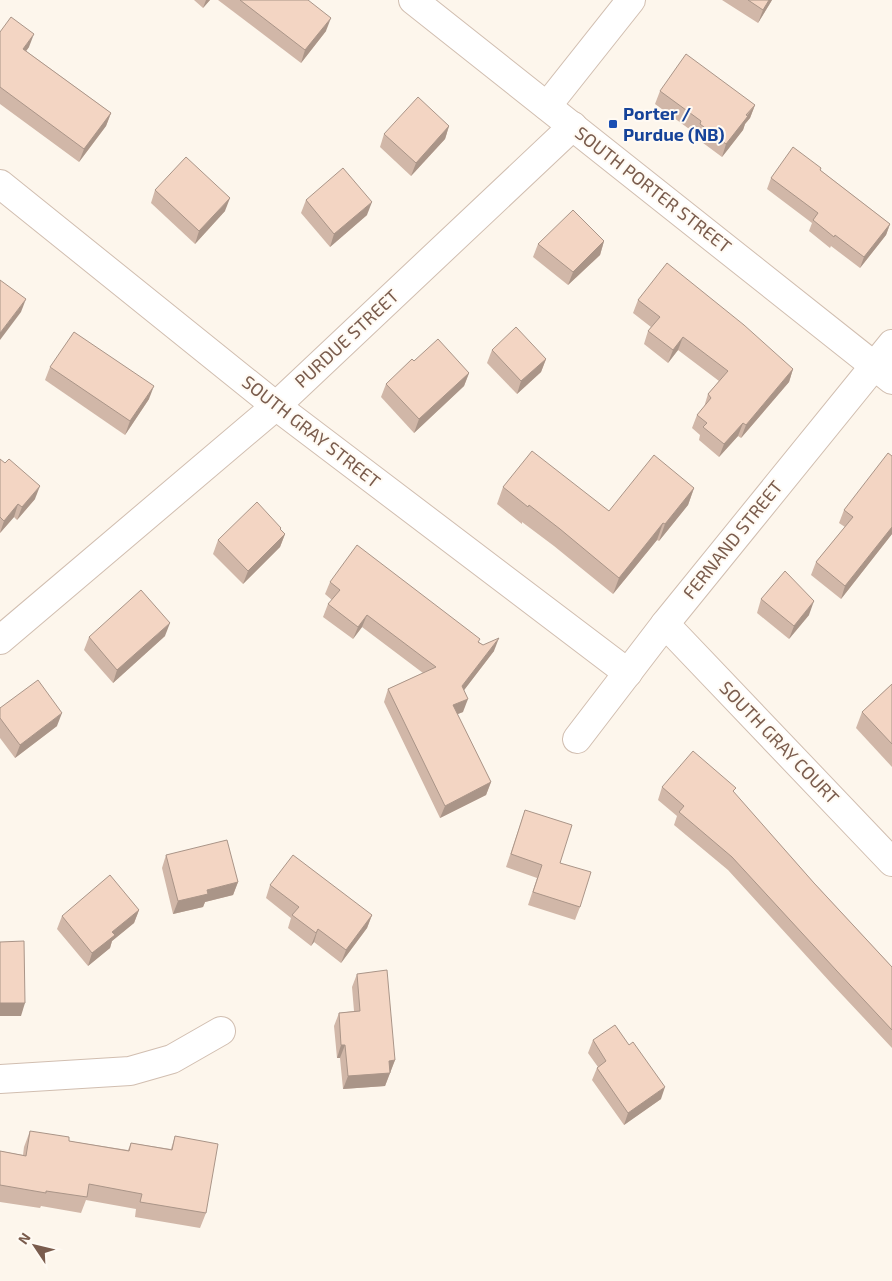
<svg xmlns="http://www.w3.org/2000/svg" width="892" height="1281" font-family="'Exo 2',sans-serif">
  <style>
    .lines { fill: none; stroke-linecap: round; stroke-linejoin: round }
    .minor-casing { stroke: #d1beb0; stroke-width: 30 }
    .minor { stroke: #fff; stroke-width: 28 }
    .wall { fill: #d1b7a8 }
    .shaded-wall { fill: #aa9588 }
    .building { fill: #f3d5c3; stroke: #aa9588 }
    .transit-dot { fill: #1a4fb4; stroke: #fffaf3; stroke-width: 2 }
    .labels { text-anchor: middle; stroke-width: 4; stroke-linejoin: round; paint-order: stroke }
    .transit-label { font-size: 18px; font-weight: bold; fill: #164399; stroke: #fffaf3; text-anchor: start }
    .street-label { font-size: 18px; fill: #7a5c4d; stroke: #fffaf3 }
  </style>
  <rect width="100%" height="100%" fill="#fdf6ec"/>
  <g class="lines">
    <defs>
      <g id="minor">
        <polyline points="413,0 892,380"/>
        <polyline points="547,106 631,0"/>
        <polyline points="0,184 276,406 628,673"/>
        <polyline points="665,624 892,862"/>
        <polyline points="0,640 276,406 573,126"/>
        <polyline points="577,739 665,624 892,344"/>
        <polyline points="0,1079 130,1071 172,1059 221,1031"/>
      </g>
    </defs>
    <use href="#minor" class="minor-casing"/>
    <use href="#minor" class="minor"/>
  </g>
  <g class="wall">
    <polygon points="194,0 210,0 203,8"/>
    <polygon points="218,0 308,0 326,31 301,63"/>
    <polygon points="722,0 772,0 758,23"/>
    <polygon points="0,32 29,47 26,51 111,113 106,126 79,162 0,104"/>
    <polygon points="660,91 755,105 750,118 745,124 743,130 722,157 695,137 696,134 655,104"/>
    <polygon points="449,126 445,139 411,176 380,147 384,134"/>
    <polygon points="821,168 820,170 890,224 886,235 860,268 831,246 830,248 809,231 812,223 767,189 771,178"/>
    <polygon points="155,190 225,211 195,244 151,203"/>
    <polygon points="306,200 367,215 330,247 301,213"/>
    <polygon points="604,241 600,255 568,285 533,257 538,244"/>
    <polygon points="638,300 793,369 789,382 741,438 738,436 719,457 699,440 700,435 692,428 697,415 704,407 708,394 719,381 678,350 668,363 644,344 648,331 651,327 633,313"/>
    <polygon points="492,350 546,359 541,372 517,394 487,363"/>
    <polygon points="414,361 469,373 464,386 414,433 381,397 386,384"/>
    <polygon points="50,367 149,399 125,435 45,380"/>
    <polygon points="892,456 892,534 841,599 811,575 816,562 845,527 839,523 844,510"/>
    <polygon points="0,459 35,499 17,520 14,517 0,533"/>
    <polygon points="503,487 609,511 694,488 688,505 659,541 657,540 613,594 554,546 522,522 522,524 497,504"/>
    <polygon points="285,534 280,547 243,584 213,554 218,540"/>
    <polygon points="330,582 479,642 483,645 494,651 464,690 463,712 457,714 491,782 486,795 440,818 384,702 388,689 423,673 362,627 353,639 323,617 328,604 332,600 325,594"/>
    <polygon points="761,599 809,615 789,639 757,613"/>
    <polygon points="165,636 113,683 84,650 89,637"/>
    <polygon points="892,684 892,767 856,728 862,712"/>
    <polygon points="0,708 57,726 15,758 0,738"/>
    <polygon points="662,787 734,793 814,883 892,967 892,1048 831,983 728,870 674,825 677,816 658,800"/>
    <polygon points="525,810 560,863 580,907 575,920 528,905 537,878 506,867"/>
    <polygon points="166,855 238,882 233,895 205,902 203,907 173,914 162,868"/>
    <polygon points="270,885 372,915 367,928 341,963 314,942 311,946 288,928 291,918 266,898"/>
    <polygon points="139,910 134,923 112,941 110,948 88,966 57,929 62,916"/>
    <polygon points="357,974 395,1060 385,1086 343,1089 340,1058 337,1058 334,1026 339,1013 354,1011 352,987"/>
    <polygon points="593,1040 661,1099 624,1125 592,1080 597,1068 598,1067 588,1053"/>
    <polygon points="30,1131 69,1141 128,1150 131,1143 171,1149 175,1136 206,1213 200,1228 135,1217 136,1209 86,1200 81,1213 41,1206 40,1208 0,1202 0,1151 23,1155 24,1147"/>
  </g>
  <g class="shaded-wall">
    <polygon points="206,0 210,0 203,8"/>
    <polygon points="769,0 772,0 758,23 763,10"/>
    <polygon points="331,18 326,31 301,63 305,50"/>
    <polygon points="34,34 29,47 18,62 23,49"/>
    <polygon points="755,105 750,118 745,124 743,130 722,157 726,144"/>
    <polygon points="111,113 106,126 79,162 84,149"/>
    <polygon points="449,126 445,139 411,176 416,163"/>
    <polygon points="230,198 225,211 195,244 199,231"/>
    <polygon points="372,202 367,215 330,247 334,234"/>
    <polygon points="890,224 886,235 860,268 864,257"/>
    <polygon points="604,241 600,255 568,285 573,272"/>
    <polygon points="26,299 21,312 0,340 0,333"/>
    <polygon points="683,337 678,350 668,363 673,350"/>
    <polygon points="546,359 541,372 517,394 521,381"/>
    <polygon points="793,369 789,382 741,438 746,425"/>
    <polygon points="469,373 464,386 414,433 419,419"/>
    <polygon points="154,386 149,399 125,435 130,421"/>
    <polygon points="743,423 738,436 719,457 724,444"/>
    <polygon points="40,486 35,499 17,520 22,507"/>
    <polygon points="694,488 688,505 659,541 665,524"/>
    <polygon points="18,504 14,517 0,533 4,521"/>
    <polygon points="663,523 657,540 613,594 619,578"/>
    <polygon points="892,527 892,534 841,599 845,586"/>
    <polygon points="285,534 280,547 243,584 248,571"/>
    <polygon points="814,601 809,615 789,639 794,626"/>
    <polygon points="367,615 362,627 353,639 358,627"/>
    <polygon points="170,623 165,636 113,683 117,670"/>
    <polygon points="499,638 494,651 458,698 462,686"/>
    <polygon points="468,699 463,712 448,718 453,705"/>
    <polygon points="62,713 57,726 15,758 20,745"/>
    <polygon points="491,782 486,795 440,818 445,806"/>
    <polygon points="238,882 233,895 205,902 203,907 173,914 178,901 207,890"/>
    <polygon points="139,910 134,923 112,941 110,948 88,966 92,953 112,932"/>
    <polygon points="372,915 367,928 341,963 346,950"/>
    <polygon points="318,929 314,942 311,946 316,933"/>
    <polygon points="0,1003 25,1003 21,1016 0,1016"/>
    <polygon points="341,1045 345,1045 340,1058 337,1058"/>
    <polygon points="395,1060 385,1086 343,1089 348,1076 389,1061"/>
    <polygon points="665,1087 661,1099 624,1125 628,1113"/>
  </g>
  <g class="building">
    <polygon points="240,0 308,0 331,18 305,50"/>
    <polygon points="748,0 769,0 763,10"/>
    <polygon points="11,17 34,34 23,49 111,113 84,149 0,87 0,32"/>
    <polygon points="686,54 755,105 746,115 748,116 726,144 700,124 701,121 660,91"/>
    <polygon points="418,97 449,126 416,163 384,134"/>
    <polygon points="793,147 821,168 820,170 890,224 864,257 835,235 834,237 813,220 818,213 771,178"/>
    <polygon points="186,157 230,198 199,231 155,190"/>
    <polygon points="343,168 372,202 334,234 306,200"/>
    <polygon points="573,210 604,241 573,272 538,244"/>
    <polygon points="667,263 744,325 793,369 746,425 743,423 724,444 703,427 707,423 697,415 711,398 708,394 728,371 683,337 673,350 648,331 660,317 638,300"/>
    <polygon points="0,280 26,299 0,333"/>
    <polygon points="516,327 546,359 521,381 492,350"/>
    <polygon points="74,332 154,386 130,421 50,367"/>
    <polygon points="438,339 469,373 419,419 386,384 412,359 414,361"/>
    <polygon points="532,451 609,511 654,455 694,488 665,524 663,523 619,578 560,529 529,505 528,507 503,487"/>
    <polygon points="888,453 892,456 892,527 845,586 816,562 853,517 844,510"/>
    <polygon points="0,459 5,463 9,459 40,486 22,507 18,504 4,521 0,517"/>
    <polygon points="257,502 281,528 280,529 285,534 248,571 218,540"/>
    <polygon points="357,545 480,639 478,642 483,645 499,638 462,686 468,699 453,705 491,782 445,806 388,689 436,667 367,615 358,627 328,604 340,590 330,582"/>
    <polygon points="785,571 814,601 794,626 761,599"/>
    <polygon points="141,590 170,623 117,670 89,637"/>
    <polygon points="38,680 62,713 20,745 0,718 0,708"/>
    <polygon points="892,684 892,744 862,712"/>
    <polygon points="693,751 736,788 733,791 814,883 892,967 892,1030 836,970 732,857 679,812 684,806 662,787"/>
    <polygon points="525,810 572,825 560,863 591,872 580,907 533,892 542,865 511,854"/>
    <polygon points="227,840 238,882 207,890 208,894 178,901 166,855"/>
    <polygon points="293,855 372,915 346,950 318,929 316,933 292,915 299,907 270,885"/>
    <polygon points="110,875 139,910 112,932 115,935 92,953 62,916"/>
    <polygon points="24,941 25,1003 0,1003 0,942"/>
    <polygon points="387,970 395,1060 389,1061 390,1073 348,1076 345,1045 341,1045 339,1013 360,1011 357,974"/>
    <polygon points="615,1025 629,1045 633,1042 665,1087 628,1113 597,1068 606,1061 593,1040"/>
    <polygon points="30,1131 69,1137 69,1141 129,1151 131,1143 172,1150 175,1136 218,1144 206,1213 140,1202 142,1194 89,1184 87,1197 46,1191 46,1193 0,1185 0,1151 26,1156"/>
  </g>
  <rect class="transit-dot" x="608" y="119" width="10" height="10" rx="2.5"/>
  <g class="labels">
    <g class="transit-label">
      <text x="623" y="120">Porter /<tspan x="623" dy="21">Purdue (NB)</tspan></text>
    </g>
    <g class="street-label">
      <text transform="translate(653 190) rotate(38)" y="6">SOUTH PORTER STREET</text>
      <text transform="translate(347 339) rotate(-43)" y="6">PURDUE STREET</text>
      <text transform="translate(311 432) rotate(38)" y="6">SOUTH GRAY STREET</text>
      <text transform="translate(733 540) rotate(-51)" y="6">FERNAND STREET</text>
      <text transform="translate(779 743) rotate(46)" y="6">SOUTH GRAY COURT</text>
    </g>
  </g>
  <g transform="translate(35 1246) rotate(305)" stroke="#fffaf3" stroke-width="4" paint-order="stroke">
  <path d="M0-4L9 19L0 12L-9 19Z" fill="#7a5c4d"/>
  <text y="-8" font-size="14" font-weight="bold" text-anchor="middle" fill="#7a5c4d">N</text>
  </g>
</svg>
